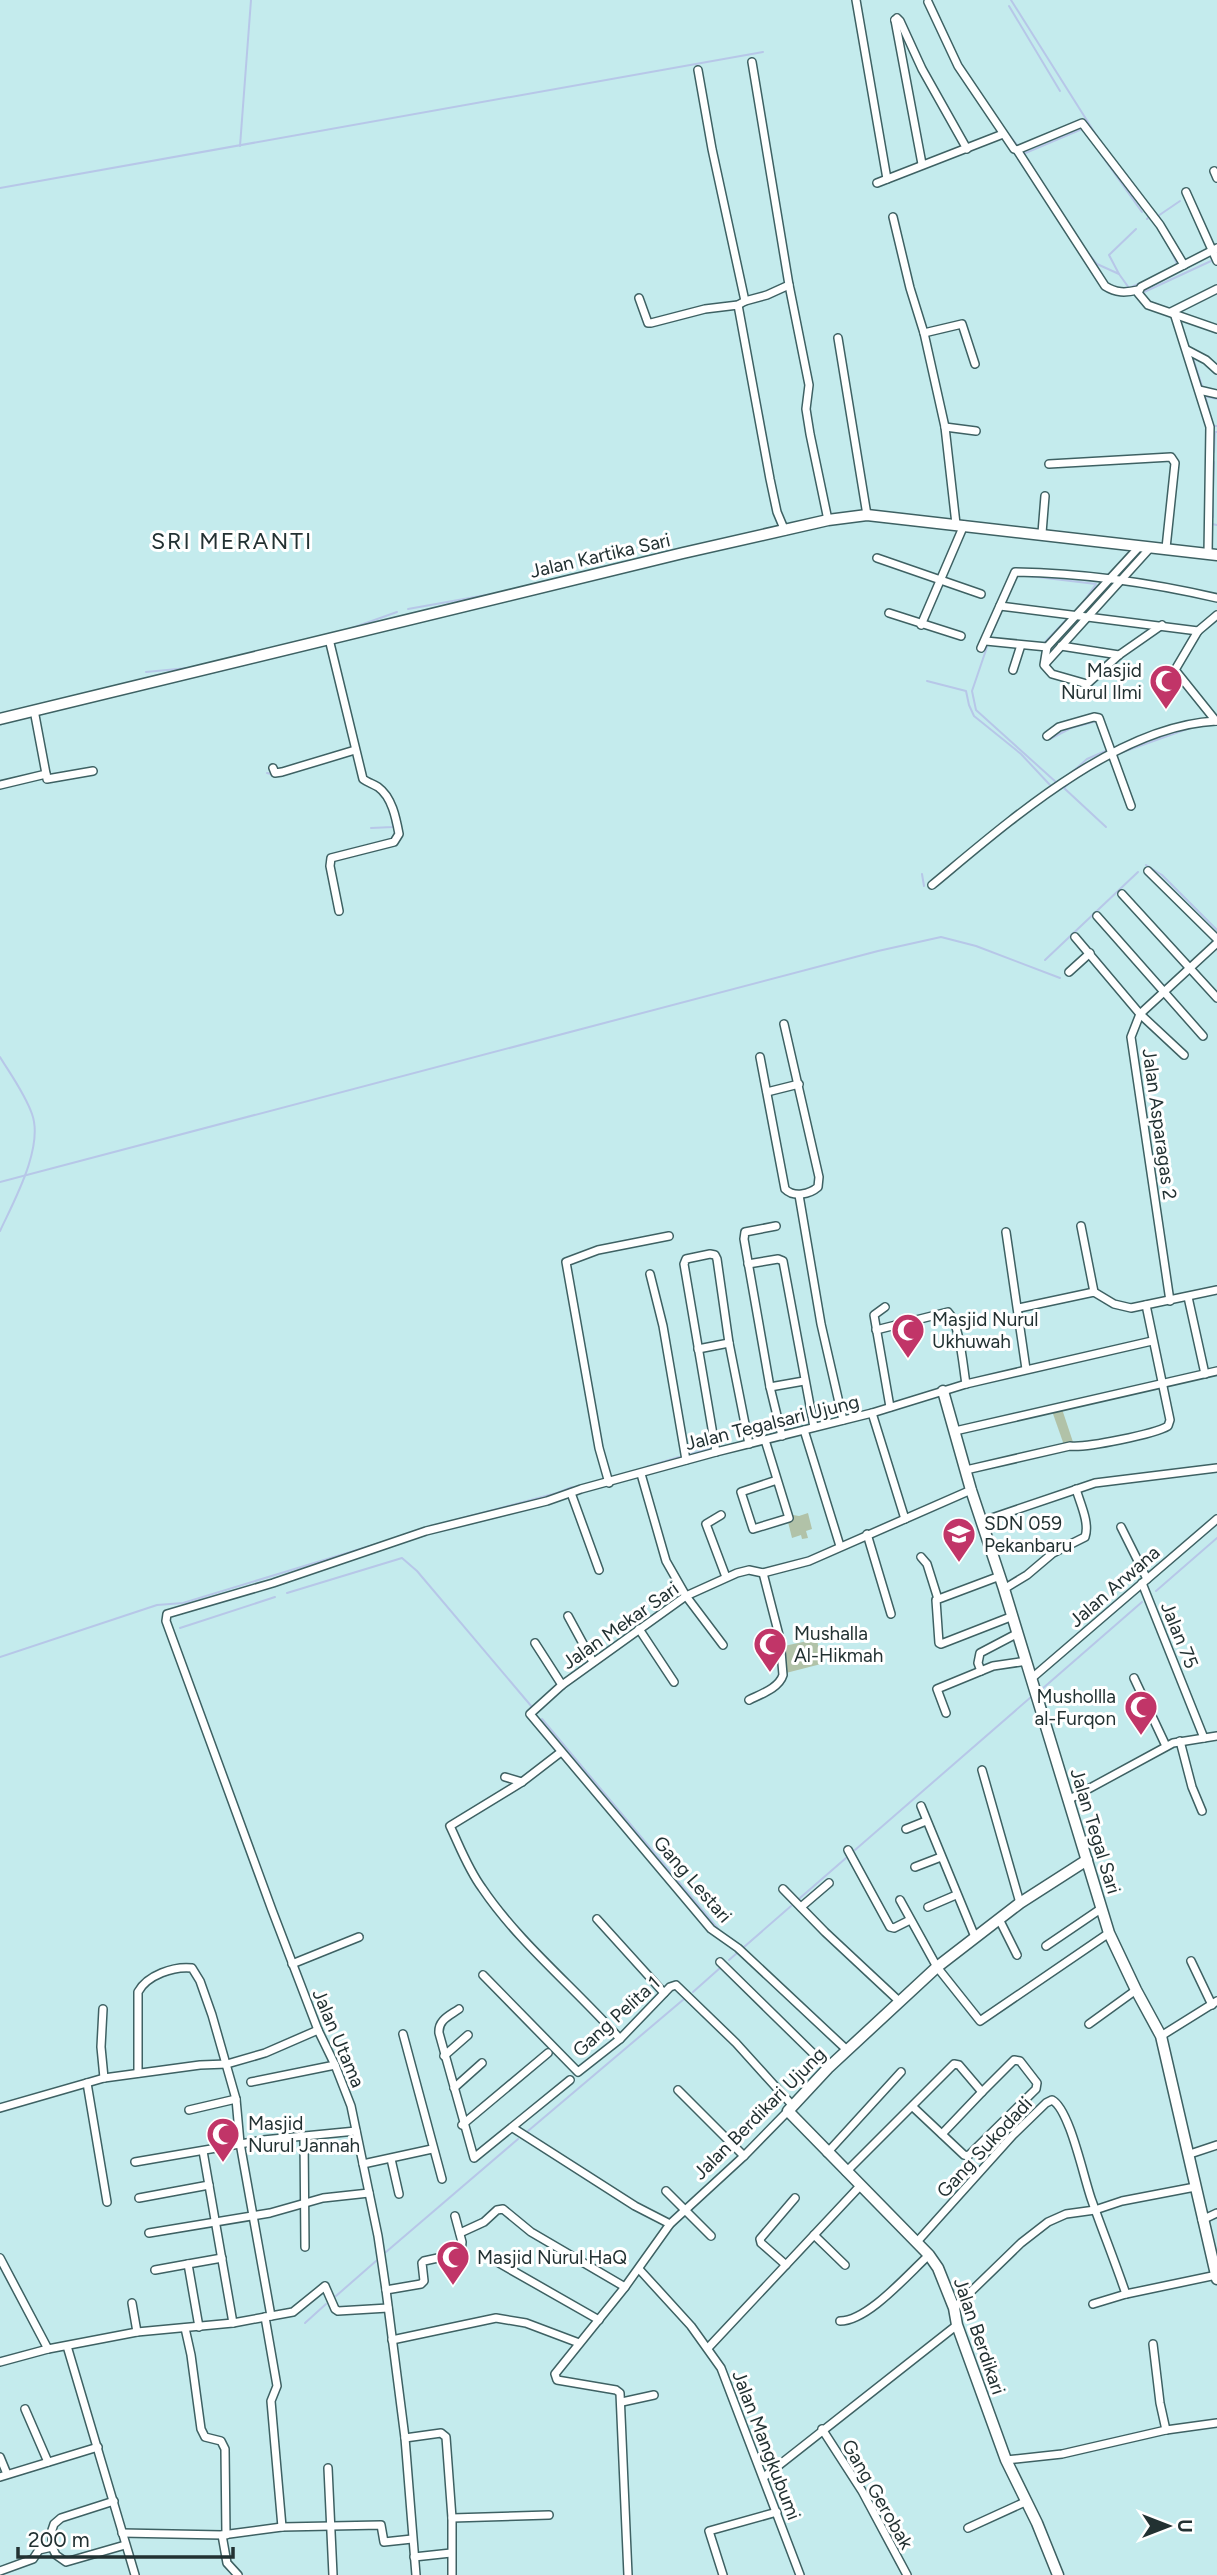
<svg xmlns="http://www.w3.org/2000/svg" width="1217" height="2575" font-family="Figtree,sans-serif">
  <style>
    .green { fill: #b1c2a8 }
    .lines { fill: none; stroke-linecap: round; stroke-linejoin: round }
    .stream { stroke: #b7c7e8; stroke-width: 2 }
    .street-casing { stroke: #3e6163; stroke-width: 10 }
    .secondary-casing { stroke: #3e6163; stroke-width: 13 }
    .street { stroke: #fff; stroke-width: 7 }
    .secondary { stroke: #fff; stroke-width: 10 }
    .labels { text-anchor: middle; stroke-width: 6; stroke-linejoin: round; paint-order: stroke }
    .street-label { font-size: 19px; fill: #223132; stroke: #fff }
    .poi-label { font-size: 19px; fill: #223132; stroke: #fff; text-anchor: start }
    .quarter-label { font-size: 23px; letter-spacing: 2px; fill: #223132; stroke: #fff }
  </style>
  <rect width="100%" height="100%" fill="#c4ebed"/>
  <g class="green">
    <polygon points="1062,1409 1074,1445 1064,1445 1052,1411"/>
    <polygon points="808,1513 812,1529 806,1531 808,1538 802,1539 801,1535 792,1538 788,1522 792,1520 793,1515 799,1516"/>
    <polygon points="817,1639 821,1664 786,1673 784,1646"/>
  </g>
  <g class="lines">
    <g class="stream">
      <polyline points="1011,0 1098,138"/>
      <polyline points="1009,6 1060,91"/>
      <polyline points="1010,136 1018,146"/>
      <polyline points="240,146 251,0"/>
      <polyline points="1100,153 1142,212"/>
      <polyline points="1023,154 1082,129"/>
      <polyline points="1029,162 1041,181"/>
      <polyline points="0,188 763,52"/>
      <polyline points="1158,216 1180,201"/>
      <polyline points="1147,219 1149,217"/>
      <polyline points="1171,250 1177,264"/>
      <polyline points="1088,253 1097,264 1119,274 1109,255 1136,229"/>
      <polyline points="1119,274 1129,288 1150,279"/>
      <polyline points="1142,293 1211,261"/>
      <polyline points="1148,301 1167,308"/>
      <polyline points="1193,358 1203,389"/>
      <polyline points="1205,395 1213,426 1217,426"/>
      <polyline points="1205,396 1217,399"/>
      <polyline points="1214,452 1215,432 1217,432"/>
      <polyline points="1213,490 1214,462"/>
      <polyline points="1213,517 1213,493"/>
      <polyline points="1212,549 1212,524 1217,525"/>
      <polyline points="1029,576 1096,584 1082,604"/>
      <polyline points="408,609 492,594"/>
      <polyline points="352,628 397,612"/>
      <polyline points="990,637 1001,613"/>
      <polyline points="1044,643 1069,617"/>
      <polyline points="987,647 972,691 976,710 1057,783"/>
      <polyline points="146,672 188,668"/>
      <polyline points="207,674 293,653"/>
      <polyline points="927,681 966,691 969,705 974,716 1021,754 1050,785"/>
      <polyline points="1050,739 1071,728 1097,721"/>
      <polyline points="1120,753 1187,729"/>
      <polyline points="267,773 275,775"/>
      <polyline points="1069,775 1087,759 1108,750"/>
      <polyline points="1069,783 1064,788 1106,827"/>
      <polyline points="375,789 384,797 390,810"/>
      <polyline points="371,828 393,827 392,819"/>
      <polyline points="1146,865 1162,875 1217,930"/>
      <polyline points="922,874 924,886"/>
      <polyline points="1045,960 1138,872"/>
      <path d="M0,1057C11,1075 25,1094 32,1114C44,1147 14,1201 0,1231"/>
      <polyline points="0,1182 878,951 941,937 976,946 1060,978"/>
      <polyline points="691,1454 710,1448"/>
      <polyline points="646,1467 679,1457"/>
      <polyline points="455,1520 557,1493 572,1487"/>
      <polyline points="1156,1591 1217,1538"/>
      <polyline points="287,1593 402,1558 417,1571 532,1707"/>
      <polyline points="180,1628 275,1597"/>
      <polyline points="0,1657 157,1605 183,1603 393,1539"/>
      <polyline points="1042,1689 1142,1602"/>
      <polyline points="542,1719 720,1931 744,1948"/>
      <polyline points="855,1850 1031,1697"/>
      <polyline points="800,1898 846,1858"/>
      <polyline points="744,1947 791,1906"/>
      <polyline points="729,1960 737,1953"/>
      <polyline points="693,1992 720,1968"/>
      <polyline points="528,2131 684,1999"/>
      <polyline points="386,2252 518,2139"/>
      <polyline points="336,2296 376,2261"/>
      <polyline points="305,2323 326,2304"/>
    </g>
    <defs>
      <g id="street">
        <polyline points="856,0 887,179"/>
        <path d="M928,2L958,66L1014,149L1017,150L1105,286C1116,293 1125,293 1138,290"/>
        <polyline points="895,20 897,18 900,21 922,69 967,149"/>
        <polyline points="895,20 922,164"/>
        <polyline points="1017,150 1082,123 1160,225 1184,265"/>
        <polyline points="1214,171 1217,178"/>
        <polyline points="877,183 1003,134"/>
        <polyline points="1186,192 1217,261"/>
        <polyline points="893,217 910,288 924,333"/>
        <polyline points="1217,248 1141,287 1138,293 1148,305 1217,329"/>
        <polyline points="789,285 809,385 806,409 810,434 828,520"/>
        <polyline points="639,298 648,323 651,323 705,309 738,305 745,301 712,149 698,70"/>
        <polyline points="745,301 767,295 789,285 752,62"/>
        <polyline points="738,305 770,479 777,512 785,531"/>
        <polyline points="1171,312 1217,289"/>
        <polyline points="1174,313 1210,427 1208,554"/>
        <polyline points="838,338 867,515"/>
        <polyline points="1187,350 1206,360 1217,370"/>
        <polyline points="1199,390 1217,394"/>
        <polyline points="945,427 976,431"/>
        <polyline points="1049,464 1171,457 1175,463 1166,548"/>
        <polyline points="956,524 945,427 924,333 962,324 975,364"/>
        <polyline points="1042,533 1045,496"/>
        <polyline points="1140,546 1047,647 1044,665 1052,674 1087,684 1119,655 1162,625"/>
        <polyline points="877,558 981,594"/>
        <polyline points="1000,606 1198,631"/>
        <polyline points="889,613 961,636"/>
        <polyline points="921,625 964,525"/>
        <path d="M329,639L363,779C367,782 373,784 378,787C392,797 396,818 399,834L394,842L331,858L330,866L339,911"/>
        <polyline points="986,641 1047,647"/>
        <polyline points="1061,646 1119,655"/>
        <path d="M981,648L1015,572C1082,573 1152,583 1217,598"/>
        <polyline points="1045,664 1151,547"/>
        <polyline points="1013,670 1021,645"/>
        <polyline points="34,710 47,779 93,771"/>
        <polyline points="1216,721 1175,670 1198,631 1217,615"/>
        <polyline points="1047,736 1059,727 1094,717 1099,718 1131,806"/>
        <polyline points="273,768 275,773 282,772 355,750"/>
        <polyline points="0,785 46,774"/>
        <polyline points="1148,871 1217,939"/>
        <path d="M932,885C1007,823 1115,726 1216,721"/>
        <polyline points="1122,894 1217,998"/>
        <polyline points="1097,916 1203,1036"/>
        <polyline points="1075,937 1140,1014 1184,1055"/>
        <polyline points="1069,972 1090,953"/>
        <path d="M760,1057L785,1189C794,1198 810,1194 818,1187L819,1177L784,1024"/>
        <polyline points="767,1092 799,1084"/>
        <polyline points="799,1195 821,1324 843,1420"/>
        <polyline points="776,1226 745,1232 744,1239 770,1387 782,1436"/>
        <polyline points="1081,1226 1094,1292"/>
        <polyline points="1006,1232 1026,1369"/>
        <polyline points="748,1264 778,1259 783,1261 814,1427"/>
        <polyline points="650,1274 663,1326 686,1460"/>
        <polyline points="1188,1297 1205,1374"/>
        <polyline points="1170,1301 1131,1037 1140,1014 1217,943"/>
        <polyline points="885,1307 874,1315 890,1407"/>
        <polyline points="1019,1308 1094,1292 1114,1304 1131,1308 1217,1290"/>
        <path d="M876,1330L948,1312C960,1324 963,1366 966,1384"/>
        <polyline points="698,1349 729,1343"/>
        <polyline points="770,1387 804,1381"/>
        <polyline points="872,1413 905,1519"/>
        <polyline points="804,1430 840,1546"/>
        <polyline points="955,1431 1217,1371"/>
        <polyline points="765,1440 789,1518 753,1529 741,1492 777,1480"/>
        <polyline points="716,1452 684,1264 686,1259 710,1254 715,1255 717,1259 729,1343 749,1444"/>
        <path d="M966,1470L1070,1446C1086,1448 1155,1434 1168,1426L1170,1420L1146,1305"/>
        <polyline points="641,1474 666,1561 686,1596 723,1645"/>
        <polyline points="609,1483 599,1448 566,1262 598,1250 669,1236"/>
        <polyline points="571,1493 599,1570"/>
        <polyline points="721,1515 706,1524 726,1577"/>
        <polyline points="983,1521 1095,1483 1217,1468"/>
        <polyline points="1121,1527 1147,1579"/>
        <polyline points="867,1534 891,1614"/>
        <polyline points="921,1557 927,1564 938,1599"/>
        <polyline points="1000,1576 936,1600 939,1643 941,1644 1013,1616"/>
        <polyline points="1142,1583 1204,1738"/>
        <path d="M1004,1589L1027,1575L1053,1553L1085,1537C1090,1523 1080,1503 1076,1489"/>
        <polyline points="568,1616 593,1662"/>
        <polyline points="639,1629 674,1682"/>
        <polyline points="535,1643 562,1685"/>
        <polyline points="981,1671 978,1663 980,1653 1018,1633"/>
        <polyline points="1032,1678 1217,1519"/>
        <polyline points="1134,1678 1166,1746"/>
        <path d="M749,1700C761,1694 779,1688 783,1675L780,1639L763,1573"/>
        <polyline points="946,1713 937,1689 993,1666 1027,1661"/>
        <polyline points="1180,1741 1192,1787 1202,1811"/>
        <path d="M561,1752L522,1782L450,1826C460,1847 468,1869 482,1888C519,1943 576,1989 620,2039"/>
        <polyline points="982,1770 1020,1903"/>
        <polyline points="505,1777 522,1782"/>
        <polyline points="1068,1800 1173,1743 1217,1736"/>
        <polyline points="921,1806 975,1937"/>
        <polyline points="906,1829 926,1821"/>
        <polyline points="848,1850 890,1927 894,1928 910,1920"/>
        <polyline points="915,1867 941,1857"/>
        <polyline points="783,1889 825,1932 900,2002"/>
        <polyline points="900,1900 937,1967 980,2021 1109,1933"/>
        <polyline points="801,1907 829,1883"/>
        <polyline points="928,1907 956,1895"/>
        <polyline points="597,1919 664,1993"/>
        <polyline points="1000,1921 1017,1955"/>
        <polyline points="1046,1946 1102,1908"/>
        <polyline points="1191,1961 1212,2005"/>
        <polyline points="720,1962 828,2068"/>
        <polyline points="292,1964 359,1937"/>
        <polyline points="483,1975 578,2072 620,2039 670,1987 676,1985 736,2043 793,2106"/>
        <polyline points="103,2009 101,2047 104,2078"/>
        <path d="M459,2009C449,2016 438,2020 439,2033L474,2158L570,2080"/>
        <polyline points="1089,2024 1136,1990"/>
        <polyline points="403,2034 442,2179"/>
        <polyline points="1161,2036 1217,2001"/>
        <polyline points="847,2050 738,1948 711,1929 530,1714 562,1685 686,1596 737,1573 749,1570 763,1573 809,1561 971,1490"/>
        <polyline points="444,2056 468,2035"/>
        <path d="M138,2073V1992C147,1975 174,1966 192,1968L200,1981L212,2015L236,2099L240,2143L271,2316"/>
        <polyline points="251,2082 335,2065"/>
        <polyline points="87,2083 107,2202"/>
        <polyline points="454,2088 482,2063"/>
        <polyline points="678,2090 744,2156"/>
        <polyline points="0,2108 104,2078 200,2065 227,2064 265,2053 318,2030"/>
        <polyline points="189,2110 236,2099"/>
        <polyline points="462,2125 548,2053"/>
        <polyline points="513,2128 635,2206 670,2224"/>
        <polyline points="942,2134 982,2092"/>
        <polyline points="304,2137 305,2247"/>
        <polyline points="203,2151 233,2323"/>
        <polyline points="827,2153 901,2072"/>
        <polyline points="1190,2154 1217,2145"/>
        <polyline points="391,2159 399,2194"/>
        <polyline points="135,2162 263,2140 356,2131"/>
        <polyline points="363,2164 432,2149"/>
        <polyline points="846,2172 954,2064 959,2065 982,2092 1014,2060 1020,2061 1037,2083 1036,2089 968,2156 964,2155 913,2107"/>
        <polyline points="666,2191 711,2236"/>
        <polyline points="139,2198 209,2185"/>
        <polyline points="1202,2220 1217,2213"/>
        <polyline points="149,2233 270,2213 323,2198 369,2193"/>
        <polyline points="460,2233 484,2222 497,2210 503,2209 531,2232 625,2287"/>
        <polyline points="814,2235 845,2265"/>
        <path d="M916,2243L1013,2135L1046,2103L1052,2100C1070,2109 1084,2180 1092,2201C1103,2232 1115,2262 1126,2294"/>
        <polyline points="0,2258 48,2349 137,2332 233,2323 293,2312 325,2286 335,2309 338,2311 388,2308"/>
        <polyline points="499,2263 599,2320"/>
        <polyline points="188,2264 222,2258"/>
        <polyline points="786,2265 761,2243 760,2239 795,2198"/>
        <polyline points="639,2269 691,2326 721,2368 800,2575"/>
        <polyline points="155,2270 188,2264 199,2327"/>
        <polyline points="386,2290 421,2284 424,2281 422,2263 424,2261 461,2253 462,2242 455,2216"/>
        <polyline points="132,2303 137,2332"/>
        <polyline points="1093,2304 1126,2294 1217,2275"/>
        <polyline points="954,2308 1021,2243 1048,2222 1066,2214 1095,2210 1122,2201 1195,2187"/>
        <polyline points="265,2317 277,2386 271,2401 282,2527"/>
        <path d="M840,2321C868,2321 908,2274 929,2255"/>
        <polyline points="185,2328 191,2355 201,2429 205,2437 221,2441 225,2449 226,2535"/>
        <polyline points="392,2340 496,2318 526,2323 579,2343"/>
        <polyline points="1153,2344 1160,2403 1166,2430"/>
        <polyline points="67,2346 135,2575"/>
        <polyline points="708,2348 860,2186"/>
        <polyline points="0,2362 48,2349"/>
        <polyline points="622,2402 654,2395"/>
        <polyline points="25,2409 48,2462"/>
        <polyline points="822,2429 862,2491 907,2575"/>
        <polyline points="405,2438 441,2433 446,2437 452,2518 452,2575"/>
        <polyline points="0,2457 7,2474"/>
        <polyline points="1006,2460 1062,2454 1166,2430 1217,2423"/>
        <polyline points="328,2468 333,2575"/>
        <polyline points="0,2477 98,2447"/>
        <polyline points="764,2477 957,2325"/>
        <polyline points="114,2501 61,2518 54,2524 52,2530 52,2547 56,2555 66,2562 125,2545"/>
        <polyline points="452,2518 549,2515"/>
        <polyline points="968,2528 1025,2502"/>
        <polyline points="122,2533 222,2535 282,2527 381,2525 384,2542 412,2539"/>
        <polyline points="222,2535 227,2563 238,2575"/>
        <polyline points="414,2557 451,2553"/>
        <polyline points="0,2571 33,2559 39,2550 52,2547"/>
        <polyline points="416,2575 405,2438 386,2290 378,2236 351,2106 335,2065 318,2030 272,1910 166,1621 167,1614 273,1583 426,1531 547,1501 581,1489 716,1452 872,1413 966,1384 1152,1341"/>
        <polyline points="628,2575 620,2393 616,2390 557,2380 555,2374 625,2287 670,2224 744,2156 788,2111"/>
        <polyline points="723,2575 709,2531 777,2512"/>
      </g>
      <g id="secondary">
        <polyline points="0,719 683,553 828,520 867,515 1217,555"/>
        <polyline points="943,1391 971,1490 1004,1589 1109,1933 1136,1990 1161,2036 1217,2279"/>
        <polyline points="1058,2575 1037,2523 1006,2460 957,2325 954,2308 938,2268 929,2255 788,2111 828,2068 937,1967 1020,1903 1087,1860"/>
      </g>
    </defs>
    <use href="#street" class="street-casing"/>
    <use href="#secondary" class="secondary-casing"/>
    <use href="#street" class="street"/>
    <use href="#secondary" class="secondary"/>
  </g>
  <defs>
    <symbol id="mosque-pin" viewBox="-11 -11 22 30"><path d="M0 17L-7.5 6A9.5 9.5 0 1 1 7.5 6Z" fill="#c13568" stroke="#fff"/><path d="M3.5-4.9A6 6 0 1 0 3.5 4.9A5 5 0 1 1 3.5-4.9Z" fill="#fff"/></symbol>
    <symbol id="school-pin" viewBox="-11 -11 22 30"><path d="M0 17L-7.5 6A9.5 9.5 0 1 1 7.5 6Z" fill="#c13568" stroke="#fff"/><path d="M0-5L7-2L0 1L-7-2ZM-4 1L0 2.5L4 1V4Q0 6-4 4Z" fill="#fff"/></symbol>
  </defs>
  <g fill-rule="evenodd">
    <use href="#mosque-pin" x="1147" y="662" width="38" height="52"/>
    <use href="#mosque-pin" x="889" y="1311" width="38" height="52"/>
    <use href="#school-pin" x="940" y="1515" width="38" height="52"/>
    <use href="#mosque-pin" x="751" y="1625" width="38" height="52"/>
    <use href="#mosque-pin" x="1122" y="1688" width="38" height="52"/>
    <use href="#mosque-pin" x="204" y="2115" width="38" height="52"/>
    <use href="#mosque-pin" x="434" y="2238" width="38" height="52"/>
  </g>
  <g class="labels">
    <g class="street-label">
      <text transform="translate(600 555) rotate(-13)" y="7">Jalan Kartika Sari</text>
      <text transform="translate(1160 1124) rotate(82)" y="7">Jalan Asparagas 2</text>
      <text transform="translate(772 1422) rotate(-14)" y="7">Jalan Tegalsari Ujung</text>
      <text transform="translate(1114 1586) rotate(-41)" y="7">Jalan Arwana</text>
      <text transform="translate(620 1625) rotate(-35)" y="7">Jalan Mekar Sari</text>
      <text transform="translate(1180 1635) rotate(68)" y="7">Jalan 75</text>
      <text transform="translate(1096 1831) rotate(73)" y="7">Jalan Tegal Sari</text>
      <text transform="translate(693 1879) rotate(49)" y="7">Gang Lestari</text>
      <text transform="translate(616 2016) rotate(-42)" y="7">Gang Pelita 1</text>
      <text transform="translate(339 2038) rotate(67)" y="7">Jalan Utama</text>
      <text transform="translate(759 2113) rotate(-45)" y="7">Jalan Berdikari Ujung</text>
      <text transform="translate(984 2147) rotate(-47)" y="7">Gang Sukodadi</text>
      <text transform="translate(980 2336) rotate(71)" y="7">Jalan Berdikari</text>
      <text transform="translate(767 2445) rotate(69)" y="7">Jalan Mangkubumi</text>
      <text transform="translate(878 2494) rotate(60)" y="7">Gang Gerobak</text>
    </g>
    <g class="poi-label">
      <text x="1142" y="677" text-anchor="end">Masjid<tspan x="1142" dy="22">Nurul Ilmi</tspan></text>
      <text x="932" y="1326">Masjid Nurul<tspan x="932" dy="22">Ukhuwah</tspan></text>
      <text x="984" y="1530">SDN 059<tspan x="984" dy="22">Pekanbaru</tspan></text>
      <text x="794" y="1640">Mushalla<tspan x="794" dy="22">Al-Hikmah</tspan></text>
      <text x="1116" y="1703" text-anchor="end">Mushollla<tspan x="1116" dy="22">al-Furqon</tspan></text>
      <text x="248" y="2130">Masjid<tspan x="248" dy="22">Nurul Jannah</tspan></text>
      <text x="477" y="2264">Masjid Nurul HaQ</text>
    </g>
    <g class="quarter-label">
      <text x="232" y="549">SRI MERANTI</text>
    </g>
  </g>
  <g transform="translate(1168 2526) rotate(90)" stroke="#ffffff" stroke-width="5" paint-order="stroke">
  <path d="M0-5L12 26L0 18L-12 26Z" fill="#223132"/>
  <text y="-10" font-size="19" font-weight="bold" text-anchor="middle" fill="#223132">U</text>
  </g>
  <path d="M18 2547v10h215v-10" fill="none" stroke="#223132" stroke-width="3.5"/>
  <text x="28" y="2547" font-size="21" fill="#223132" stroke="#ffffff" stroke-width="5" paint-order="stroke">200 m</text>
</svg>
